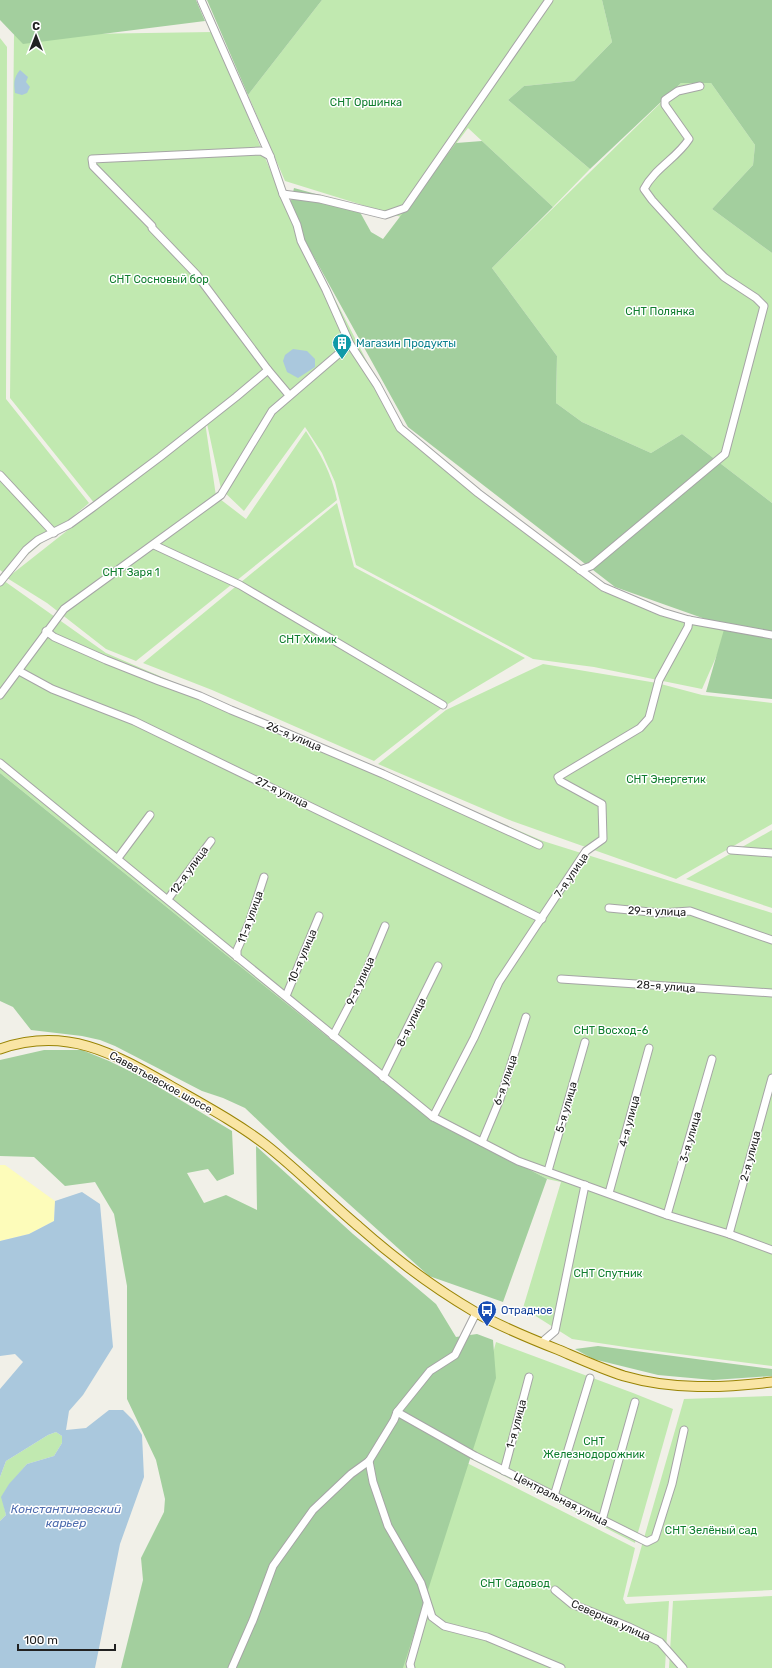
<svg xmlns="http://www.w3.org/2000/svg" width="772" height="1668" font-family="Rubik,sans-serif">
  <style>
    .grass { fill: #c1e9b0 }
    .forest { fill: #a3cf9e }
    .sand { fill: #fdfcba }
    .water { fill: #aac8dd }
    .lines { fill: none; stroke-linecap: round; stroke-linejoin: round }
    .minor-casing { stroke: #a5a5a5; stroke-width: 9 }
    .major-casing { stroke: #998405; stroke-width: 11 }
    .minor { stroke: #fff; stroke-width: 7 }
    .major { stroke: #f9e5a4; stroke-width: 9 }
    .labels { text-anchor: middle; stroke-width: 3; stroke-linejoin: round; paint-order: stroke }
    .park-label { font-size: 11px; fill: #0f7e2e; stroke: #fff }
    .culture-label { font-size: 11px; fill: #0d838f; stroke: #fff; text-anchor: start }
    .street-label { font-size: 11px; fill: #212121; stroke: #fff }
    .transit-label { font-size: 11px; fill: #164399; stroke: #fff; text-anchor: start }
    .water-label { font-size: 12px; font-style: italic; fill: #4f6daf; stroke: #fff }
  </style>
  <rect width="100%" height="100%" fill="#f1f0e8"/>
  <g class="grass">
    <polygon points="322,0 602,0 612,42 574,81 524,86 508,100 590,169 553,207 468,128 401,217 285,181 248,95"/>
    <polygon points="213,32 276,184 400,426 603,592 728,630 702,689 594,667 533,659 356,565 335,482 322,453 305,427 244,511 221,489 206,419 95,504 10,398 14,35"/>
    <polygon points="0,38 7,47 6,399 89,503 5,574 0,570"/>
    <polygon points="681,83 711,83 755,145 753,165 712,209 772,253 772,503 682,434 651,453 582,422 556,403 557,356 492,268"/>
    <path d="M205,422L216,496L246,519L306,431C320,453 332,474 337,500L136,661L106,649L47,603L7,578Z"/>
    <polygon points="337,503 354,567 525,658 443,707 374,761 212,690 143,663"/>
    <polygon points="0,578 106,653 543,841 772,913 772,1366 632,1348 572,1339 523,1308 561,1182 547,1179 420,1111 0,773"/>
    <polygon points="543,664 657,683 702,695 772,703 772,824 676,879 512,821 378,764 446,710"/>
    <polygon points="772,830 772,908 686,879"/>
    <polygon points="496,1342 633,1393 673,1409 635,1543 465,1456"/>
    <polygon points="772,1396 772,1590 627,1597 684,1399"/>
    <polygon points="56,1432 62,1436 62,1443 54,1456 27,1464 9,1485 2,1497 6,1515 0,1521 0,1477 6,1461 48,1435"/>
    <polygon points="463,1461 635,1548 623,1599 626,1604 669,1601 665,1668 400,1668"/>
    <polygon points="772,1596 772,1668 669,1668 673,1601"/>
  </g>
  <g class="forest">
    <polygon points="0,0 196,0 205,21 23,44 0,20"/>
    <polygon points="207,0 322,0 248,95"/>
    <polygon points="602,0 772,0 772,253 712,209 753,165 755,145 711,83 681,83 590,169 508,100 524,86 574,81 612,42"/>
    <polygon points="482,141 553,207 492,268 557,356 556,403 582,422 651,453 682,434 772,503 772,699 706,692 725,626 615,587 408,427 304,239 290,205 294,188 356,205 371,232 383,239 456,143"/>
    <polygon points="0,773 420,1111 547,1179 503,1302 429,1276 290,1151 245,1108 223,1098 202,1091 115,1046 100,1040 82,1036 31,1030 13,1007 0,1001"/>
    <polygon points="44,1050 82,1050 109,1061 142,1077 232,1131 234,1174 217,1181 208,1169 187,1173 204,1203 226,1195 257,1210 256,1146 353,1234 436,1304 456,1337 477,1334 493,1340 496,1378 403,1668 121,1668 143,1580 141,1558 164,1512 165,1499 156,1460 127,1399 127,1286 114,1214 95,1182 65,1186 34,1157 0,1156 0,1060"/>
    <polygon points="598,1346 772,1369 772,1376 713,1380 658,1375 593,1359 575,1349"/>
  </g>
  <polygon class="sand" points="0,1165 5,1165 55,1201 54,1221 29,1234 0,1241"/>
  <g class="water">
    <path d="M20,70L28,77L26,82L30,87L27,93L22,95L15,93C14,84 13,78 20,70Z"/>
    <polygon points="293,349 307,351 315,359 315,367 298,378 287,372 283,361 285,355"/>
    <polygon points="82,1192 100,1204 113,1347 83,1395 69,1411 66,1430 86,1428 109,1410 123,1410 133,1420 142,1435 144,1477 120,1544 95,1668 0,1668 0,1521 6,1515 1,1497 9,1484 27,1464 54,1456 62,1443 62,1436 56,1432 48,1435 6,1461 0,1477 0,1389 23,1362 15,1354 0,1356 0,1241 29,1234 54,1221 55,1201"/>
  </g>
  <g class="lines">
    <defs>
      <g id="minor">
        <polyline points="201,0 270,156 283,194 297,225 301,241 326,290 350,344 377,385 400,428 478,493 603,587 662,612 689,620 772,635"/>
        <polyline points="283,194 320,199 385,215 405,208 549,0"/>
        <polyline points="268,370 197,275 152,228 152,226 93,166 92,159 261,151 270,156"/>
        <polyline points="0,475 54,533"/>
        <polyline points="154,545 240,585 443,705"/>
        <path d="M580,570L591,566L725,454L764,306L756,298L724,277L701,254L652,200L644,189C654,169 677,158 689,139L665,105V100L678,91L700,86"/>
        <polyline points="0,582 26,550 38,540 70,524 92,508 160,457 236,397 268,370 289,395"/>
        <polyline points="46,631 54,637 106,660 159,681 200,696 231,710 270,726 383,774 539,845"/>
        <polyline points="19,671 52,689 134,721 542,919"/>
        <polyline points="0,695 64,609 221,495 272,411 350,344"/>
        <polyline points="0,763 433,1117 518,1161 667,1215 729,1234 772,1250"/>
        <polyline points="731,850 772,853"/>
        <polyline points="118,858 150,815"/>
        <polyline points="168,899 211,841"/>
        <polyline points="609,908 661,913 690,911 772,940"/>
        <polyline points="237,957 237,950 249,923 264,877"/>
        <polyline points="561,979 772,993"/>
        <polyline points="286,996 319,916"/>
        <polyline points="333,1036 362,981 385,926"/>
        <polyline points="383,1077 438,966"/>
        <polyline points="433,1117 474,1038 499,982 586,851 603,839 602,804 560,781 558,777 640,728 649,718 659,680 688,627 689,620"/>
        <polyline points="482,1142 500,1099 526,1017"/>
        <polyline points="548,1171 585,1042"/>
        <polyline points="609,1193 649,1048"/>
        <polyline points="667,1215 712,1059"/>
        <polyline points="729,1234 772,1078"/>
        <polyline points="541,1343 555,1331 585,1185"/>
        <polyline points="397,1412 475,1456 647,1542 655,1538 672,1484 684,1430"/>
        <polyline points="369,1461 373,1482 388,1526 421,1583 432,1617 444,1626 487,1637 561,1668"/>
        <polyline points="504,1471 529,1377"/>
        <polyline points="554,1496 590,1378"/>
        <polyline points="602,1520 635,1402"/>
        <polyline points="555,1590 572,1604 629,1627 660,1642 683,1668"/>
        <polyline points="232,1668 253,1620 273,1566 313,1510 351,1474 369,1461 394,1420 397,1412 430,1371 455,1355 476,1313"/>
        <polyline points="411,1668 410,1664 427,1604"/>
      </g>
      <path id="major" d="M0,1049C66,1026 113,1053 169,1085C202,1104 236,1122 266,1145C298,1170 327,1200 358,1226C394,1258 434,1288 475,1312C501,1327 531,1339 559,1350C580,1359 602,1369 624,1376C672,1390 723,1388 772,1382"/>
    </defs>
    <use href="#minor" class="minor-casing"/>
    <use href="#major" class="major-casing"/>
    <use href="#minor" class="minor"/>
    <use href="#major" class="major"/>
  </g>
  <defs>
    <symbol id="building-pin" viewBox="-11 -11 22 30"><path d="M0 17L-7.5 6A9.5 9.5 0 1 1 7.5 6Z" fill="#0f9aa8" stroke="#fff"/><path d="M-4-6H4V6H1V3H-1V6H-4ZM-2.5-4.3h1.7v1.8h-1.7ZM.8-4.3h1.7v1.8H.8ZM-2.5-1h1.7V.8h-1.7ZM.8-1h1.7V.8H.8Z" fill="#fff"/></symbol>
    <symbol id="bus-pin" viewBox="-11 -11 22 30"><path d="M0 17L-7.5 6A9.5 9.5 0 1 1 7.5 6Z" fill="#1a4fb4" stroke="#fff"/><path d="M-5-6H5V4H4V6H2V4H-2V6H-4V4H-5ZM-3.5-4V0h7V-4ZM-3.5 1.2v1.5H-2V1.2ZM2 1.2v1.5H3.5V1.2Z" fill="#fff"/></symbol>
  </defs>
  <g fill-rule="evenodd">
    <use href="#building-pin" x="331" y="332" width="22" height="30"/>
    <use href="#bus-pin" x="476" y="1299" width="22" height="30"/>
  </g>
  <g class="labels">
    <g class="park-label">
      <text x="366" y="106">СНТ Оршинка</text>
      <text x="159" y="283">СНТ Сосновый бор</text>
      <text x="660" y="315">СНТ Полянка</text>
      <text x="131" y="576">СНТ Заря 1</text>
      <text x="308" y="643">СНТ Химик</text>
      <text x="666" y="783">СНТ Энергетик</text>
      <text x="611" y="1034">СНТ Восход-6</text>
      <text x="608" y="1277">СНТ Спутник</text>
      <text x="594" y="1445">СНТ<tspan x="594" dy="13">Железнодорожник</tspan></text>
      <text x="711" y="1534">СНТ Зелёный сад</text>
      <text x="515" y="1587">СНТ Садовод</text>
    </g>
    <g class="culture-label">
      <text x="356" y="347">Магазин Продукты</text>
    </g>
    <g class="street-label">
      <text transform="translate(294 736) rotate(23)" y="4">26-я улица</text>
      <text transform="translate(282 792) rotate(26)" y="4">27-я улица</text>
      <text transform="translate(189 870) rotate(-54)" y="4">12-я улица</text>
      <text transform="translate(571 875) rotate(-56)" y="4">7-я улица</text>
      <text transform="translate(657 911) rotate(2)" y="4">29-я улица</text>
      <text transform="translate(250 917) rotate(-70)" y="4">11-я улица</text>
      <text transform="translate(302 956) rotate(-67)" y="4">10-я улица</text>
      <text transform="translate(360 981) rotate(-65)" y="4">9-я улица</text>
      <text transform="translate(666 986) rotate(4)" y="4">28-я улица</text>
      <text transform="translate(411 1022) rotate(-64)" y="4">8-я улица</text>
      <text transform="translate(505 1080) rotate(-71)" y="4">6-я улица</text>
      <text transform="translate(161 1082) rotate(29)" y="4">Савватьевское шоссе</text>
      <text transform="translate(566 1107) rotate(-74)" y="4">5-я улица</text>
      <text transform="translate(629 1121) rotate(-75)" y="4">4-я улица</text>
      <text transform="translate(690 1137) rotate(-74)" y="4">3-я улица</text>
      <text transform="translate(750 1156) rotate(-75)" y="4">2-я улица</text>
      <text transform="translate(516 1424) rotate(-75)" y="4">1-я улица</text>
      <text transform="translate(561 1499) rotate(27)" y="4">Центральная улица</text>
      <text transform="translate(611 1620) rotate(24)" y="4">Северная улица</text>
    </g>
    <g class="transit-label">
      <text x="501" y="1314">Отрадное</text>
    </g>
    <g class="water-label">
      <text x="66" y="1513">Константиновский<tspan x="66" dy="14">карьер</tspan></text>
    </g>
  </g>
  <g transform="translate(36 36)" stroke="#ffffff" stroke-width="3" paint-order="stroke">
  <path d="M0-3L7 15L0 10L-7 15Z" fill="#212121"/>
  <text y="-6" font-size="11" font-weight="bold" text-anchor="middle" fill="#212121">С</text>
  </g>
  <path d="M18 1644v6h97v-6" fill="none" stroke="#212121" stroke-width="2"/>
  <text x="24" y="1644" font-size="12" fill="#212121" stroke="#ffffff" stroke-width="3" paint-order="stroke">100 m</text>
</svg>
